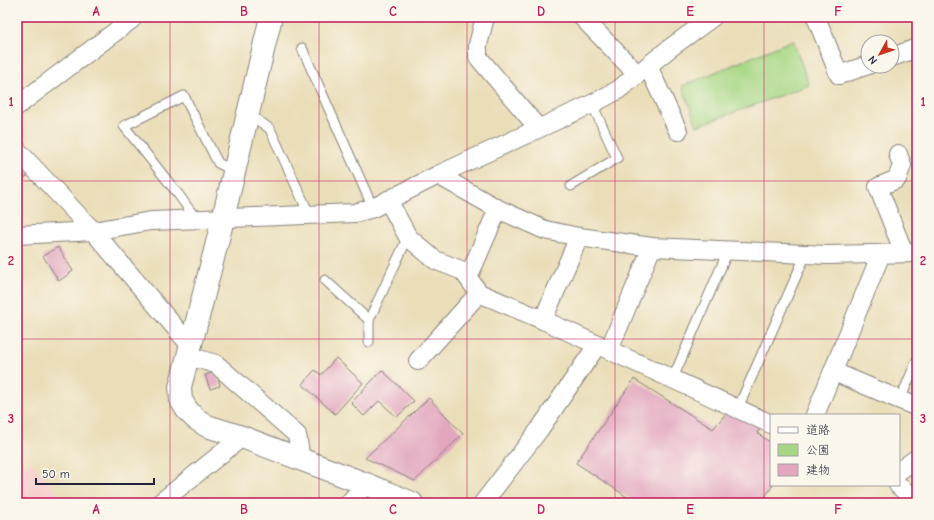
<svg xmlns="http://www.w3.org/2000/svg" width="934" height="520" font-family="'Comic Neue','Klee One',sans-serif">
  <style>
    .built { fill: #f7d0ce }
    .green { fill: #a7d785; stroke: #647c60 }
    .building { fill: #e2a6bf }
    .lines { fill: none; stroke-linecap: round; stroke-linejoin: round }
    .service-casing { stroke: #86807a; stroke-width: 11 }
    .minor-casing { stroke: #86807a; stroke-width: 20 }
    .tertiary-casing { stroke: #86807a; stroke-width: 24 }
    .service { stroke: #fff; stroke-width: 9 }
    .minor { stroke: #fff; stroke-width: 18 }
    .tertiary { stroke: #fff; stroke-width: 22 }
    .grid { fill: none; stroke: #c2185b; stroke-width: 1; stroke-opacity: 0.55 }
    .neatline { fill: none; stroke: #c2185b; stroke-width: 1.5 }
    .grid-label { font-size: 13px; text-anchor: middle; font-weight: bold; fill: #c2185b }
  </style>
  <rect width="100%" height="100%" fill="#fbf7ec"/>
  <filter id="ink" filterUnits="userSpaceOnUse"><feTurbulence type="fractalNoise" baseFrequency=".025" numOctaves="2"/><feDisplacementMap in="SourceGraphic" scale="8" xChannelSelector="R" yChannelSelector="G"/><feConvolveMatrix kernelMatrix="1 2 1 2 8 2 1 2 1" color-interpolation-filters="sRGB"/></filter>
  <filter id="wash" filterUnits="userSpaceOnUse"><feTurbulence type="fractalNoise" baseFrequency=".012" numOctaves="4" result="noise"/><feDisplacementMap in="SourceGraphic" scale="16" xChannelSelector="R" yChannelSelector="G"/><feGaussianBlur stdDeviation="0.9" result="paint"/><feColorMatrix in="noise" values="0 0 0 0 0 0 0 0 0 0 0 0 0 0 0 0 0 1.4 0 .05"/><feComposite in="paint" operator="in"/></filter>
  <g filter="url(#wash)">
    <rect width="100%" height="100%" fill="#eadeb9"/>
    <polygon class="built" points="30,461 67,503 17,503 17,474"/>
    <polygon class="green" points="793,40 809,85 697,126 682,86"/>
    <g id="blocks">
      <g class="building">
        <polygon points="17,157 30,174 17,183"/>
        <polygon points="58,247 73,271 59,281 43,256"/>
        <polygon points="336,358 363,383 335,414 302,384 315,370 321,375"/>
        <polygon points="382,370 414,401 397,417 379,401 364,416 351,403"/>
        <polygon points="212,373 218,378 220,386 210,389 205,375"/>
        <polygon points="634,379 713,429 728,411 761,427 757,433 771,443 771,485 773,485 761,503 636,503 576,463"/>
        <polygon points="429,398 463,434 415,481 365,458"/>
      </g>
    </g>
  </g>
  <g filter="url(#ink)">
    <use href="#blocks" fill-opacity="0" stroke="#86807a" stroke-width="1"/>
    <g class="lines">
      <defs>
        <g id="service">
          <polyline points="302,48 373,208"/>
          <polyline points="249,114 270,129 310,216"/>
          <polyline points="571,186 617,158 592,104"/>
          <polyline points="196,219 178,194 124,126 184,96 218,163 234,171"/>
          <polyline points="325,280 369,320"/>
          <polyline points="369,342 369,320 408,237"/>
          <polyline points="673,378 728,251"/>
          <polyline points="900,400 917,360"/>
          <polyline points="738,408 806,254"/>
        </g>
        <g id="minor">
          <polyline points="485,17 478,45 478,57 538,128"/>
          <polyline points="582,17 637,74"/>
          <polyline points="816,17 839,75 868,65"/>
          <polyline points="892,57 917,48"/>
          <polyline points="648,66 678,131"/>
          <polyline points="17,106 132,19 130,17"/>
          <polyline points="17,150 93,231 190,345"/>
          <polyline points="898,154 902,165 897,179 878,187 904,253"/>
          <polyline points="438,175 498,209 545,230 579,237 652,247 827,255 917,253"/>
          <polyline points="388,200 408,237 435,260 463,271 479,293 543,320 771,424"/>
          <polyline points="17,235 93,231 151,221 355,213 373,208 438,175 592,104 618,90 670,48 713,17"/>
          <polyline points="468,278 498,209"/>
          <polyline points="543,320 579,237"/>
          <polyline points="609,350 652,247"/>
          <polyline points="188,356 216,364 297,435 301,459"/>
          <polyline points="418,361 479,293"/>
          <polyline points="834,372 917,407"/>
          <polyline points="815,415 881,254"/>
          <polyline points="899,471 917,458"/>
          <polyline points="898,485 917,502"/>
          <polyline points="160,503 242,437"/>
          <polyline points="349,503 366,484"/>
          <polyline points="483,503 539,430 598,344"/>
        </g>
        <polyline id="tertiary" points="271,17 220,231 188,356 180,387 181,400 187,410 196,419 207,426 242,437 366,484 412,503"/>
      </defs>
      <use href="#service" class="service-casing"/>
      <use href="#minor" class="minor-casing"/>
      <use href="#tertiary" class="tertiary-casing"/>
      <use href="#service" class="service"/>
      <use href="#minor" class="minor"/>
      <use href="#tertiary" class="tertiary"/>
    </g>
  </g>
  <path class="grid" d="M170,17V503M319,17V503M467,17V503M615,17V503M764,17V503M17,181H917M17,339H917"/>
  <rect width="934" height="520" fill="none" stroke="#fbf7ec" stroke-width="44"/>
  <rect x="770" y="414" width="130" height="72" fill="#fbf7ec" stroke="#a4a2a5"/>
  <rect x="778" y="427" width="20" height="6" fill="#ffffff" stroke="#a4a2a5"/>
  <text x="806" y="434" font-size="12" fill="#22223b">道路</text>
  <rect x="778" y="444" width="20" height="12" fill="#a7d785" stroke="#a4a2a5"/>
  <text x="806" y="454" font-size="12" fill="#22223b">公園</text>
  <rect x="778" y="464" width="20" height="12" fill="#e2a6bf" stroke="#a4a2a5"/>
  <text x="806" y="474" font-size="12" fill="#22223b">建物</text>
  <g transform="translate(880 54) rotate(230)"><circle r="19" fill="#fbf7ec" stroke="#a4a2a5"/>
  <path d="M0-3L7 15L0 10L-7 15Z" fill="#c8321e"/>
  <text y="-6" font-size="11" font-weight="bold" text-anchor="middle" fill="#22223b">N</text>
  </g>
  <path d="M36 478v6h118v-6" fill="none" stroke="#22223b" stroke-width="2"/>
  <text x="42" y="478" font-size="12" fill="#22223b" stroke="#fbf7ec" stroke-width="3" paint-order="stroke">50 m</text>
  <rect x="22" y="22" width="890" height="476" class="neatline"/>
  <g class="grid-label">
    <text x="96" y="16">A</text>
    <text x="244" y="16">B</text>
    <text x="393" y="16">C</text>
    <text x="541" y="16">D</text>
    <text x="690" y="16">E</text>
    <text x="838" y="16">F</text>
    <text x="11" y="106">1</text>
    <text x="923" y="106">1</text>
    <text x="11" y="265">2</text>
    <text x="923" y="265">2</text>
    <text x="11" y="423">3</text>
    <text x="923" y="423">3</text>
    <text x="96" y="514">A</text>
    <text x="244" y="514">B</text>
    <text x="393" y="514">C</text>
    <text x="541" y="514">D</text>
    <text x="690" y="514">E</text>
    <text x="838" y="514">F</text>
  </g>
</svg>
